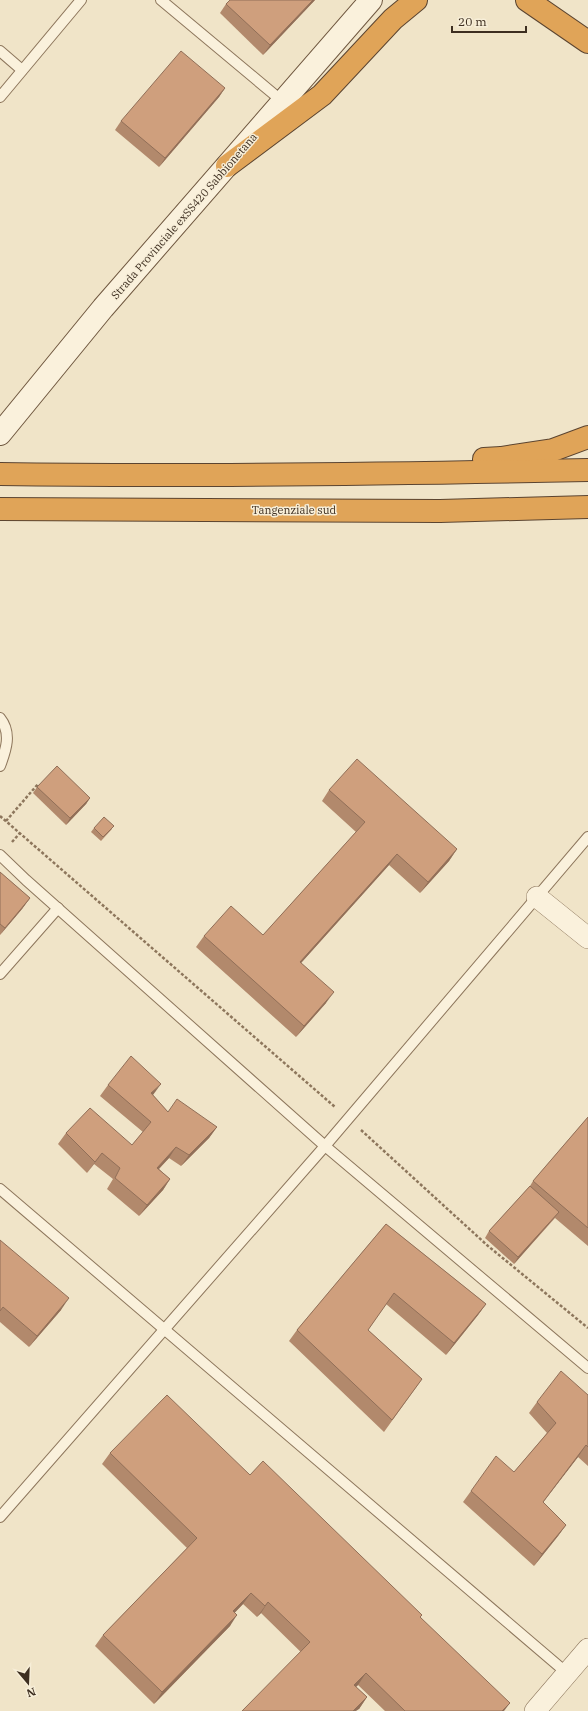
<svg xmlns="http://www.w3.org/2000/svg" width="588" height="1711" font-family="'IBM Plex Serif',serif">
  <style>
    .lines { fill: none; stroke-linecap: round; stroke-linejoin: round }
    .lane-casing { stroke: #8d765c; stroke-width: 12 }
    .street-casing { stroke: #8d765c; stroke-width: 22 }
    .secondary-casing { stroke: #6f573f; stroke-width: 24 }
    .highway-casing { stroke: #5b4430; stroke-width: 24 }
    .path { stroke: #8d765c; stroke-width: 2.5; stroke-dasharray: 3 2; stroke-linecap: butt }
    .lane { stroke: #faf1dc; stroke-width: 10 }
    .street { stroke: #faf1dc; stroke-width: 21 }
    .secondary { stroke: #faf1dc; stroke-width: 22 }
    .highway { stroke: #e0a458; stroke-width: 22 }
    .wall { fill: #b2896c }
    .shaded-wall { fill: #916f58 }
    .building { fill: #cf9f7d; stroke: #916f58 }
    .labels { text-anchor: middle; stroke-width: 3; stroke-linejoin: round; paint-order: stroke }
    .street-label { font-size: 11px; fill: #3d2e20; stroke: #f7eed8 }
  </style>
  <rect width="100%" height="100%" fill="#f0e4c8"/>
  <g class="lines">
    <defs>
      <g id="lane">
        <polyline points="161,0 282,101"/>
        <polyline points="0,51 22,70"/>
        <polyline points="0,97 81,0"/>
        <path d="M0,718C12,733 6,750 0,766"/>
        <polyline points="0,855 26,880 325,1146 588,1368"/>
        <polyline points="0,974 58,908"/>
        <polyline points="0,1189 568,1674"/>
        <polyline points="0,1517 325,1146 588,837"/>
      </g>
      <g id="street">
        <polyline points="537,897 588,938"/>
        <polyline points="535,1711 588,1649"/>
      </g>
      <polyline id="secondary" points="0,434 103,308 371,0"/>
      <g id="highway">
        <polyline points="527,0 588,42"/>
        <polyline points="227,166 322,95 393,19 416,0"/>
        <polyline points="484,459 501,458 553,450 588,437"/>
        <path d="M0,474C196,477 392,474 588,470"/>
        <polyline points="0,509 440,511 588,507"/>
      </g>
    </defs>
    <use href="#lane" class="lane-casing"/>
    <use href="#street" class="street-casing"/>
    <use href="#secondary" class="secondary-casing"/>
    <use href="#highway" class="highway-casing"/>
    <g class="path">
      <polyline points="0,816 335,1107"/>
      <polyline points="6,821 38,784 40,786"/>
      <polyline points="12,842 20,833"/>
      <polyline points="361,1130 488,1246 588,1328"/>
    </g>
    <use href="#lane" class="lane"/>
    <use href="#street" class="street"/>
    <use href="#secondary" class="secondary"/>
    <use href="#highway" class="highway"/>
  </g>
  <g class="wall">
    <polygon points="230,0 315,0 263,55 220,13 226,4"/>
    <polygon points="225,88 219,97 159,167 115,130 121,121"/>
    <polygon points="37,787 90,798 86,804 66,825 33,793"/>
    <polygon points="329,790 457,849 449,861 420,893 389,865 301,963 326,1003 296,1037 196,947 204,936 263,935 356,832 322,801"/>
    <polygon points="94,828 112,829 101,841 91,832"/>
    <polygon points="0,872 30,898 22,909 0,935"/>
    <polygon points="108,1085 153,1095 168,1112 217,1127 209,1138 181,1166 169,1158 159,1169 170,1179 163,1190 139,1216 107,1189 113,1179 94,1164 87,1173 58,1144 66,1133 132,1145 143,1132 100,1096"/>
    <polygon points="588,1117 588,1246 555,1218 514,1264 485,1238 489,1231 530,1186 533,1181"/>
    <polygon points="386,1224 486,1304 478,1315 446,1355 386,1304 368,1330 422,1379 384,1432 289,1341 297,1330"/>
    <polygon points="0,1240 61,1310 29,1347 0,1322"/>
    <polygon points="588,1395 588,1466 578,1457 543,1502 566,1525 558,1536 534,1566 463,1502 471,1491 514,1472 547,1433 529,1413 537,1402"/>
    <polygon points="110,1453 250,1475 420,1617 504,1711 385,1711 358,1685 356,1687 367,1697 359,1709 261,1613 257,1617 243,1604 235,1612 230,1626 154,1704 95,1646 103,1635 187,1548 102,1464"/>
  </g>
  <g class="shaded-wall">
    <polygon points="313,0 315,0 263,55 270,45"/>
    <polygon points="225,88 219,97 159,167 165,158"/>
    <polygon points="90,798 86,804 66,825 70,818"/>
    <polygon points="457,849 449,861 420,893 428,882"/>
    <polygon points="397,854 389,865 292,973 300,962"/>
    <polygon points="30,898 22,909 0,935 5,928"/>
    <polygon points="334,992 326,1003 296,1037 304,1026"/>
    <polygon points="161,1084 153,1095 143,1105 151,1093"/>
    <polygon points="217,1127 209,1138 181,1166 189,1155"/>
    <polygon points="176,1147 169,1158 149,1179 157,1168"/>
    <polygon points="102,1153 94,1164 87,1173 95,1162"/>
    <polygon points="170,1179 163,1190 139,1216 147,1205"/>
    <polygon points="559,1212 554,1218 514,1264 518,1257"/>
    <polygon points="69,1298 61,1310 29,1347 37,1336"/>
    <polygon points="486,1304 478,1315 446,1355 454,1343"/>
    <polygon points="586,1445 578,1457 535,1513 543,1502"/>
    <polygon points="566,1525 558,1536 534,1566 542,1554"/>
    <polygon points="251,1593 243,1604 226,1622 233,1611"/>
    <polygon points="268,1602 261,1613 257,1617 265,1606"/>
    <polygon points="237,1615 230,1626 154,1704 162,1692"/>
    <polygon points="366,1673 358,1685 346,1696 354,1685"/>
    <polygon points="367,1697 359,1709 356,1711 353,1711"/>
    <polygon points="510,1703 504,1711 502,1711"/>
  </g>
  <g class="building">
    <polygon points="230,0 313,0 270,45 226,4"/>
    <polygon points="181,51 225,88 165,158 121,121"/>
    <polygon points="357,759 457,849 428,882 397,854 300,962 334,992 304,1026 204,936 231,906 263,935 365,822 329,790"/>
    <polygon points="57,766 90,798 70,818 37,787"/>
    <polygon points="104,817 114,826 103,837 94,828"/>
    <polygon points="0,872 30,898 5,928 0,924"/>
    <polygon points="131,1056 161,1084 151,1093 168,1112 177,1099 217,1127 189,1155 176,1147 157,1168 170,1179 147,1205 115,1178 120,1168 102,1153 95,1162 66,1133 90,1108 132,1145 151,1122 108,1085"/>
    <polygon points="588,1117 588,1228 533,1181"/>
    <polygon points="530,1186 559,1212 518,1257 489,1231"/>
    <polygon points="386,1224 486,1304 454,1343 394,1293 368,1330 422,1379 392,1420 297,1330"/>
    <polygon points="0,1240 69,1298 37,1336 3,1307 0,1311"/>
    <polygon points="561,1371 588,1395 588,1447 586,1445 543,1502 566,1525 542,1554 471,1491 496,1456 514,1472 556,1423 537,1402"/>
    <polygon points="167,1395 250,1475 263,1461 422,1615 420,1617 510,1703 502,1711 405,1711 366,1673 354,1685 367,1697 353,1711 242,1711 310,1642 268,1602 265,1606 251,1593 233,1611 237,1615 162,1692 103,1635 197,1538 110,1453"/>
  </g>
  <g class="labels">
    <g class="street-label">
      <text transform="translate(184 216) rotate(-49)" y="4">Strada Provinciale exSS420 Sabbionetana</text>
      <text x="294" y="514">Tangenziale sud</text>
    </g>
  </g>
  <g transform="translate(28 1683) rotate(161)" stroke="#f7eed8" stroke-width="3" paint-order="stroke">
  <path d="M0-3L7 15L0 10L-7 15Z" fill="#3d2e20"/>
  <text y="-6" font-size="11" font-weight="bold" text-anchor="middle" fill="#3d2e20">N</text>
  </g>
  <path d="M452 26v6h74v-6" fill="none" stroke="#3d2e20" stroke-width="2"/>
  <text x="458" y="26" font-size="12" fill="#3d2e20" stroke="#f7eed8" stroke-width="3" paint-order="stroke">20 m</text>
</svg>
